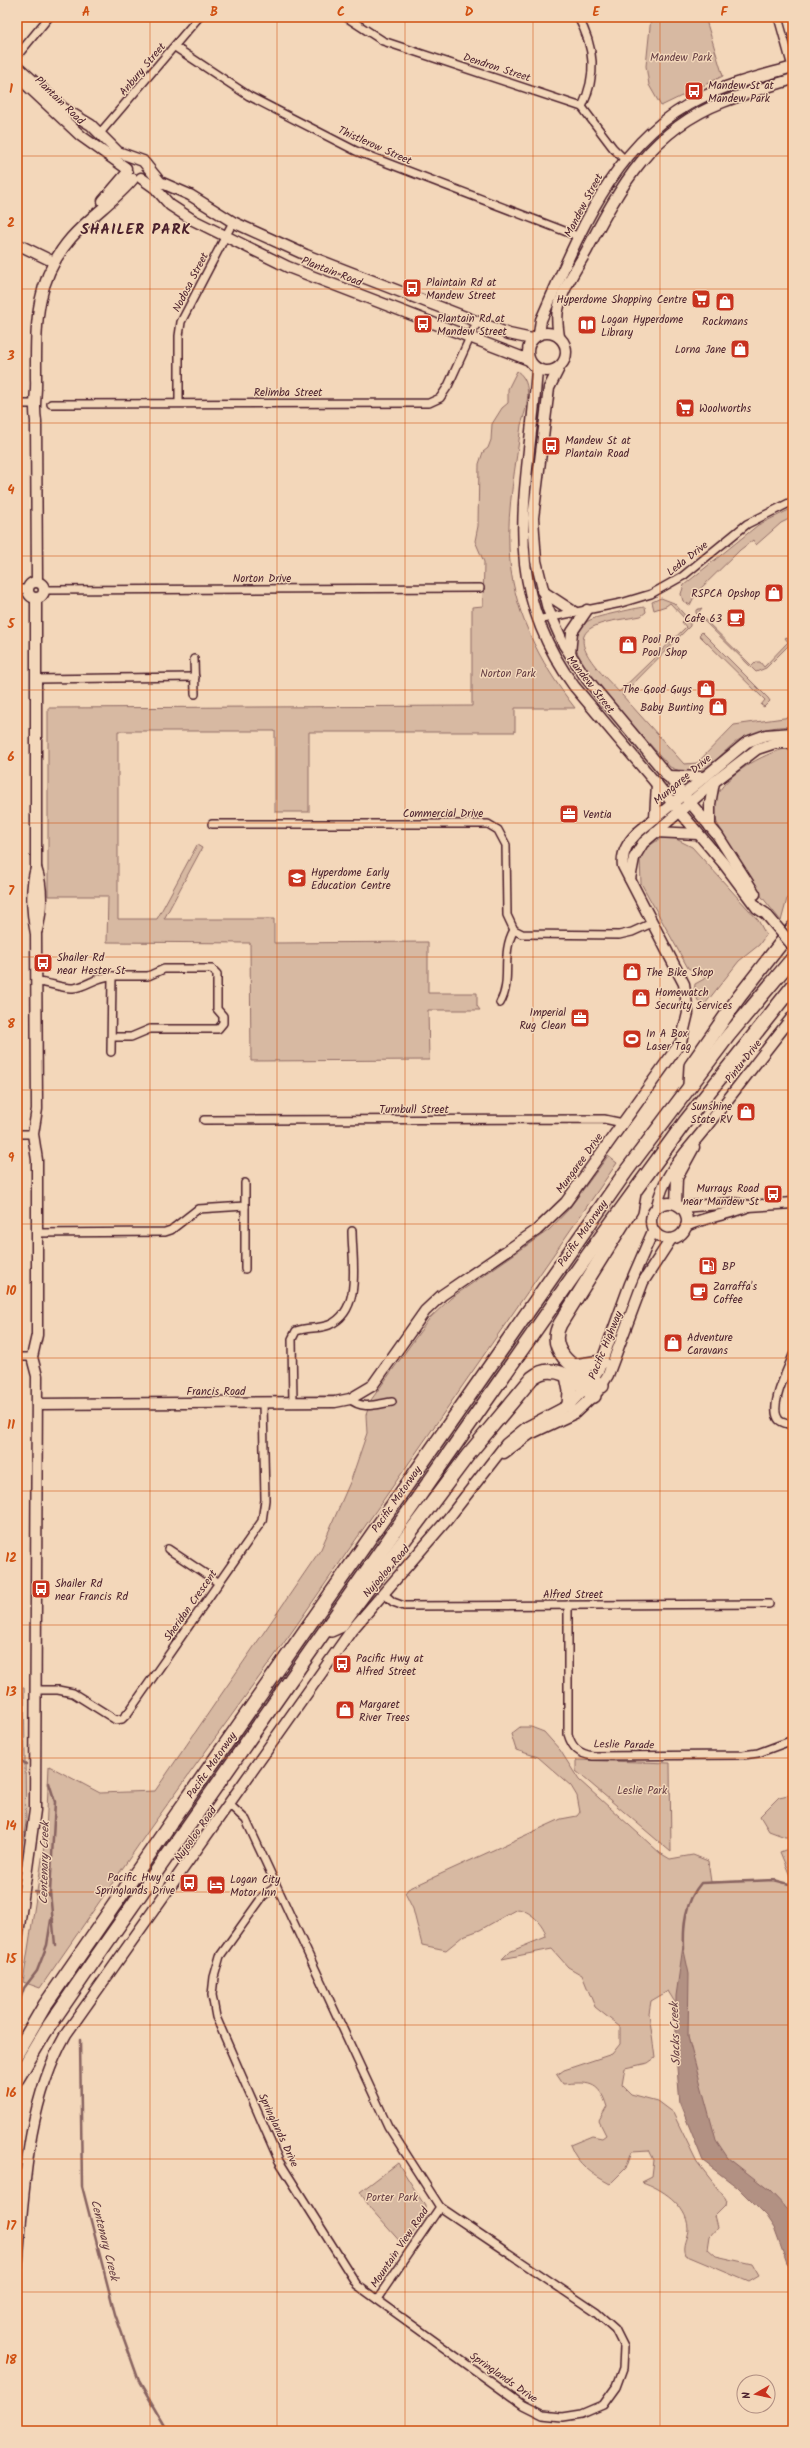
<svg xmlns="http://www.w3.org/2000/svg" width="810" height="2448" font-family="Kalam,sans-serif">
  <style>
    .green { fill: #d7b9a2; stroke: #906c66 }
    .water { fill: #b29183; stroke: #886360 }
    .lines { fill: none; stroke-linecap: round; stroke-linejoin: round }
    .stream { stroke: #886360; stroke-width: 2.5 }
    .street-casing { stroke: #4a1f2b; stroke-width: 10 }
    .secondary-casing { stroke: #4a1f2b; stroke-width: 13 }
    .highway-casing { stroke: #4a1f2b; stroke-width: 16 }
    .street { stroke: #f3d7ba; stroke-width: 7 }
    .secondary { stroke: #f3d7ba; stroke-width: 10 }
    .highway { stroke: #f3d7ba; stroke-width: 13 }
    .secondary-bridge-casing { stroke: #4a1f2b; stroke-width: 13; stroke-linecap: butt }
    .secondary-bridge { stroke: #f3d7ba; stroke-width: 10 }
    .grid { fill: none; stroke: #d05011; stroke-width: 1; stroke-opacity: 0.55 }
    .labels { text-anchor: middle; stroke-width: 3; stroke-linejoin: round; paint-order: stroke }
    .park-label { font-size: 11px; fill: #663e43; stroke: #f3d7ba }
    .street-label { font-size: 11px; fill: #4a1f2b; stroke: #f3d7ba }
    .poi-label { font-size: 11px; fill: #4a1f2b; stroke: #f3d7ba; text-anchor: start }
    .water-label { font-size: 12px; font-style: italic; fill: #643c41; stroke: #f3d7ba }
    .district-label { font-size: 15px; font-weight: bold; letter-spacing: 1px; fill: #4a1f2b; stroke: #f3d7ba }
    .neatline { fill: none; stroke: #d05011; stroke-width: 1.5 }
    .grid-label { font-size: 13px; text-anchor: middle; font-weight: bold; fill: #d05011 }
  </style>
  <rect width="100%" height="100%" fill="#f3d7ba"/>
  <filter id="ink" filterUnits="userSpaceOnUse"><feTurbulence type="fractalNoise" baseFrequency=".025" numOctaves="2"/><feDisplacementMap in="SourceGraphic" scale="8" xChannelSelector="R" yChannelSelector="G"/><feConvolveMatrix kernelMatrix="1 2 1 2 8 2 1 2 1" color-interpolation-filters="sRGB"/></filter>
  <g filter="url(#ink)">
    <g class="green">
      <polygon points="651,17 705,17 723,76 661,106 649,85 646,66"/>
      <path d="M517,371C534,383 527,407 521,425C516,466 507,507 509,548C511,608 539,662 575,708H515V732H309V812H275V731H118V919H157L197,845L202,848L164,919H274V943L428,942V993H477V1006L480,1010H428L429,1060L251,1061L250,943L107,942L108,896H48V708L472,706V607L483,606L484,562L475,541L478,526L479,464L483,452L488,448L491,440L492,424L502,408L508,403V389Z"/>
      <polygon points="793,508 793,517 781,523 756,545 753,540 740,550 696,593 690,605 683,601 681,594 684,585 758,525"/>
      <path d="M661,598L674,603L690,621V626L622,695L684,764L697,763L734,725L791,717L793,727C774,725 753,731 737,741C723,751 709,772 691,773C683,773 677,770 670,767C651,744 581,672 576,648C572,632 581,623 595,618C600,616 641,607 645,607L646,612L641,616C627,619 608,620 595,626C562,640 607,678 619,692L686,627L682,622L685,619L670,603L666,606L654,610L652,602Z"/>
      <polygon points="702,608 698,613 752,666 756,662 760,662 764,667 788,642 785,638 787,637 791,643 766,668 756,672 696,613 696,610"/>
      <polygon points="702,632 768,698 770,701 764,707 761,705 765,700 699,635"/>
      <path d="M785,749L793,750V893L787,899L781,921L755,888L717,823C715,815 713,806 716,798C723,776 764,753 785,749Z"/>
      <polygon points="672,837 692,847 758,920 766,935 759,945 739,961 705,1004 700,1004 694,993 695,984 706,978 688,968 641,883 640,859 646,848 661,838"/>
      <polygon points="608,1156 617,1163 291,1633 151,1827 40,1988 23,1982 46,1833 49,1766 100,1793 155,1791 321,1549 351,1480 367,1433 366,1415 371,1400 429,1319 451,1298 549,1230 568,1210"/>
      <polygon points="17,1687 24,1688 26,1823 17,1874"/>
      <path d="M520,1727H531L544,1732L560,1750L579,1780L660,1853L670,1859L693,1855L708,1861L711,1882L774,1880L793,1885V2243L712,2156L684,2017L668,1991L651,2001L649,2013L655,2058L648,2063L625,2068L622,2085L631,2094L657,2101L673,2113L697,2162L726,2199L725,2205L714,2216L717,2228L710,2236L708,2249L716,2256L752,2264L759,2276L749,2282L685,2255C681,2245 688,2238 688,2228C687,2205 661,2188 642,2182L652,2177L654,2160L649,2150L632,2151L626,2168L610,2184C593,2175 577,2164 570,2145L592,2136L602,2138L606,2135L599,2121L607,2107C599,2080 587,2082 563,2084L557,2075L564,2070L612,2054L620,2044V2027L595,2007L582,1975L568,1967L552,1949L502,1959L509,1952L546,1937C545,1924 529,1910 517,1909L480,1930L463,1936L446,1950L422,1945L413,1909L405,1893L408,1889L561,1819L577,1816L580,1812L577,1796L571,1786L538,1757L516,1750L511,1734Z"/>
      <polygon points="576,1760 670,1763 671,1852 576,1771"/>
      <polygon points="793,1794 793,1837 785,1837 769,1831 760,1816 779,1797"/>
      <polygon points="793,1847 793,1883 780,1852"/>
      <polygon points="398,2163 425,2206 425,2218 403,2245 371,2209 360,2192"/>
    </g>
    <polygon class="water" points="683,1946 689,1974 688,2037 716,2140 728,2158 769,2190 793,2215 793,2280 774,2228 766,2216 737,2187 703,2161 680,2104 676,2056 676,1996"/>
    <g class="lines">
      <g class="stream">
        <polyline points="17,1758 26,1764"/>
        <polyline points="49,1783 55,1802 50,1892 55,1945"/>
        <polyline points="35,1892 50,1895"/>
        <path d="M684,1949C683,1925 685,1902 701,1883L774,1880L793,1885"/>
        <polyline points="17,2008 24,1988 37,1971 47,1945 51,1920 53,1919"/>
        <polyline points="80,2040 82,2186 115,2314 139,2381 168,2431"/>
      </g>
      <defs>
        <g id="street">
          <polyline points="346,17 383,41 582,107 613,148 624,159"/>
          <path d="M578,17C595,48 597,75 582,107"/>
          <polyline points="778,17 792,67"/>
          <polyline points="175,47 249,96 356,151 580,237"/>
          <polyline points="17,56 49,17"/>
          <polyline points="100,133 199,17"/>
          <polyline points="179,403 179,336 181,322 233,222"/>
          <polyline points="17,404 33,404"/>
          <polyline points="51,404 429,403 440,398 448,386 477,322"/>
          <polyline points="17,589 28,589"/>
          <polyline points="43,590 480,588"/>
          <polyline points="537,620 621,603 651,594 683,576 747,524 793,501"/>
          <polyline points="194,659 195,694"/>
          <polyline points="36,679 195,677"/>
          <polyline points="212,824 488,824 498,830 506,845 507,915 514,930 522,934 619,935 632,932 652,923"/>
          <path d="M36,982C49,982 62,989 73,988C87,987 94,977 112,976"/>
          <path d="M500,1003C513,981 500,954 514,930"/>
          <polyline points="111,1052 112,976 148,976 164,969 212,969 217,974 217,1009 223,1016 223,1023 218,1029 150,1029 131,1037 112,1037"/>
          <polyline points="204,1120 604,1119 623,1123"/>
          <polyline points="17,1134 33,1134"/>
          <polyline points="36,1233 165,1232 171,1230 198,1209 245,1206"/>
          <polyline points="245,1269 245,1183"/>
          <path d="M793,1355C788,1369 768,1407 779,1420C782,1423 789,1424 793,1426"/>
          <polyline points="17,1357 32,1357"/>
          <path d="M350,1399C362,1410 377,1404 392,1402"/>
          <path d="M293,1403L292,1339L296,1331C307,1327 319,1329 329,1325C363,1311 352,1260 352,1231"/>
          <polyline points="168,1549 219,1583"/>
          <polyline points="383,1593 393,1602 404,1606 769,1604"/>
          <path d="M568,1605V1734C572,1748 579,1754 593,1756L743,1755L758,1753L793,1740"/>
          <polyline points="35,1690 58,1690 73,1693 116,1720 122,1719 128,1713 262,1521 265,1500 263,1403"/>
          <polyline points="230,1805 246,1820 388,2126 440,2207 597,2313 615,2329 624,2347 623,2368 616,2387 603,2405 582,2414 563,2417 543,2415 523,2405 357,2285 279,2161 216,2017 212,1995 214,1977 220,1956 263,1896 276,1887"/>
          <polyline points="377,2299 440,2207"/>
        </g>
        <g id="secondary">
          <polyline points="17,66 63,108 91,125 118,152 143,161 160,182 190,195 233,222 306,255 509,334 532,339"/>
          <polyline points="17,76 81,136 126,168"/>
          <polyline points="141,178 155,188 170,205 193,220 288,267 529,360"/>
          <polyline points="103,201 127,173"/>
          <polyline points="17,244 54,262"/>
          <circle cx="547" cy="352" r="19"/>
          <path d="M539,334L541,320C578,237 613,140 701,98C730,83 762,76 793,67"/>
          <path d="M559,337C558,328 556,319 558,310C562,289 577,268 587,250C621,185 651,130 723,102C746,93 770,86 793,79"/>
          <polyline points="559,368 549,388 533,518 536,561 548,609 564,645 586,678 718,836 755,894"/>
          <path d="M537,369C529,489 496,580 574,686L724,864L757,908L766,914"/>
          <path d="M37,582L36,421C33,403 37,395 36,379C36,325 34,281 71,238C90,216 115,201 133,179"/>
          <circle cx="36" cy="590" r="8"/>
          <polyline points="542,591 574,612"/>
          <polyline points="570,654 572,632 587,610"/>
          <polyline points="667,776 704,777"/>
          <polyline points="655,818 657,784"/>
          <polyline points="710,827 710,804 714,782"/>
          <polyline points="655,832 698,834"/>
          <path d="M36,868C43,887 42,911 37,930"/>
          <polyline points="630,879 634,858 643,843 714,782 757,749 775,743 793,743"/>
          <circle cx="669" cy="1221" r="18"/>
          <polyline points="676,1204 677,1178 694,1147"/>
          <path d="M657,1206C664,1171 689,1150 710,1122C738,1087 765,1051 793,1016"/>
          <polyline points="681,1207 733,1203 749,1206 793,1203"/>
          <path d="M686,1226C707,1216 728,1215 749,1206"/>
          <path d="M37,1404L335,1402L350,1399L372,1386L425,1311L442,1295L537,1230L566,1202L681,1042L688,1013L684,984L623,866C621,853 628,842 637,833L747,742L766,735L793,733"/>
          <polyline points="504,1453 530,1434 575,1413 598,1391 608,1375 643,1282 671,1239"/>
          <path d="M17,1941L35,1810L37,1376L32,1357L37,1335V1160L33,1134L37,1109L36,934C32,913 30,889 36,868V598"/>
          <path d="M17,2268C24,2188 26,2105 66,2034L351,1631L447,1520L506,1444L527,1427L569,1405L589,1384L599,1369L630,1284L653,1231"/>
        </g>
        <g id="highway">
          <polyline points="690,1085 691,1066 739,997 793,928"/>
          <polyline points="573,1366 602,1362"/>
          <polyline points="567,1376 570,1391 569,1405"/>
          <path d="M602,1386C582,1372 544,1354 560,1324L631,1210L634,1193"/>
          <path d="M331,1630L340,1626L468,1455L532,1378C554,1360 577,1381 594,1396"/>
          <polyline points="17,2053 45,2005 179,1811 627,1170 728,1036 793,958"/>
          <polyline points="17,2079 45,2032 93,1962 588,1255 685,1122 793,986"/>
        </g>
      </defs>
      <use href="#street" class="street-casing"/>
      <use href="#secondary" class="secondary-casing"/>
      <use href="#highway" class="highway-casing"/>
      <use href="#street" class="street"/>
      <use href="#secondary" class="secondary"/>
      <use href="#highway" class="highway"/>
      <defs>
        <polyline id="secondary-bridge" points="766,914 793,946"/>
      </defs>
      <use href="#secondary-bridge" class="secondary-bridge-casing"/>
      <use href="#secondary-bridge" class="secondary-bridge"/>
    </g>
  </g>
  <path class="grid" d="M150,17V2431M277,17V2431M405,17V2431M533,17V2431M660,17V2431M17,156H793M17,289H793M17,423H793M17,556H793M17,690H793M17,823H793M17,957H793M17,1090H793M17,1224H793M17,1358H793M17,1491H793M17,1625H793M17,1758H793M17,1892H793M17,2025H793M17,2159H793M17,2292H793"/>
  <defs>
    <symbol id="bus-square" viewBox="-11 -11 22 22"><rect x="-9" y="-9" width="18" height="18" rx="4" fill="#c8321e" stroke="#f3d7ba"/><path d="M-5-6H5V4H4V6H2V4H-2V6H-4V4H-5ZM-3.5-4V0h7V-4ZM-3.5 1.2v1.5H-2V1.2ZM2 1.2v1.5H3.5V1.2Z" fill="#fff"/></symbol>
    <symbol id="supermarket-square" viewBox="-11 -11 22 22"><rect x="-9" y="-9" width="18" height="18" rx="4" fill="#c8321e" stroke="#f3d7ba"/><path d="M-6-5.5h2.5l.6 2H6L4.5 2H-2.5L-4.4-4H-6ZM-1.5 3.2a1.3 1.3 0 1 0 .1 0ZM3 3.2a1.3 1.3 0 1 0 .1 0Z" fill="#fff"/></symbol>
    <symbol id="shop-square" viewBox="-11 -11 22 22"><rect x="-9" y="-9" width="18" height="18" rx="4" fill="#c8321e" stroke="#f3d7ba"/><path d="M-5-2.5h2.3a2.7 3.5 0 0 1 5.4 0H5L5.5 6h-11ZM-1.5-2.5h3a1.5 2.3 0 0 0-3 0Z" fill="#fff"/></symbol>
    <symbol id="library-square" viewBox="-11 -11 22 22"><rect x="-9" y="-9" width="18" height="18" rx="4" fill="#c8321e" stroke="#f3d7ba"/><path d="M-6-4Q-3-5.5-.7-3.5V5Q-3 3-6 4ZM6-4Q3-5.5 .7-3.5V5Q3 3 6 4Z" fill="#fff"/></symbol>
    <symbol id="cafe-square" viewBox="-11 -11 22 22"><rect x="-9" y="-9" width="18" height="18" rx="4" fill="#c8321e" stroke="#f3d7ba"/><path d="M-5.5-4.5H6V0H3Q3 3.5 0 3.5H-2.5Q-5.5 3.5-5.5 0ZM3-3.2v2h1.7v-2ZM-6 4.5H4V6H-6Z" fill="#fff"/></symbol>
    <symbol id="office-square" viewBox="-11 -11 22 22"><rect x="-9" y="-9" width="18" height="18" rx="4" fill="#c8321e" stroke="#f3d7ba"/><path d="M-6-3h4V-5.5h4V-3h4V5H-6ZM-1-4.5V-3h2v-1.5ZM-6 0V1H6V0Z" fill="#fff"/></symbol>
    <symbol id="school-square" viewBox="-11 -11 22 22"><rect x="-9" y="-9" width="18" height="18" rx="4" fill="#c8321e" stroke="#f3d7ba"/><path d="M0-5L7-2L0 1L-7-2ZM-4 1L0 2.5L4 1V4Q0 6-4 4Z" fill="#fff"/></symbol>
    <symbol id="stadium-square" viewBox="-11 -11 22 22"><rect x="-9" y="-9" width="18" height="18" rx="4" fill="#c8321e" stroke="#f3d7ba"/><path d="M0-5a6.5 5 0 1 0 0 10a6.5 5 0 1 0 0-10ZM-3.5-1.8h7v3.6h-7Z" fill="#fff"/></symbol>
    <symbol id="fuel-square" viewBox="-11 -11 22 22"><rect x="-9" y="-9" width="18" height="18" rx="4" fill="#c8321e" stroke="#f3d7ba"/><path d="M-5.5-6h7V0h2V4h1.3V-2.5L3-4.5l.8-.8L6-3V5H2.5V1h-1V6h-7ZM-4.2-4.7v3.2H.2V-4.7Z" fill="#fff"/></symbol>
    <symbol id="hotel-square" viewBox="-11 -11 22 22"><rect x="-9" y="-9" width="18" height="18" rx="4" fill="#c8321e" stroke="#f3d7ba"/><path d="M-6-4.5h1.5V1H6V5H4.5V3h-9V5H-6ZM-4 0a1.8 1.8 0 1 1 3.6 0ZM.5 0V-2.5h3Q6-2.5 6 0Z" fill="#fff"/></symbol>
  </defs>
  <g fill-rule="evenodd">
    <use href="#bus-square" x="683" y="80" width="22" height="22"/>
    <use href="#bus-square" x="401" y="277" width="22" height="22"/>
    <use href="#supermarket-square" x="690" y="288" width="22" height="22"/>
    <use href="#shop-square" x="714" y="291" width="22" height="22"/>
    <use href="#bus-square" x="412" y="313" width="22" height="22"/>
    <use href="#library-square" x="576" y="314" width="22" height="22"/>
    <use href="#shop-square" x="729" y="338" width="22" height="22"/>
    <use href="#supermarket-square" x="674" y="397" width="22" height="22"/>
    <use href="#bus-square" x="540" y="435" width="22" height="22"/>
    <use href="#shop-square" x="763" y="582" width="22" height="22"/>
    <use href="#cafe-square" x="725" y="607" width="22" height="22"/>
    <use href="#shop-square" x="617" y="634" width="22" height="22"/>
    <use href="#shop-square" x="695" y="678" width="22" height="22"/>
    <use href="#shop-square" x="707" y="696" width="22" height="22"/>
    <use href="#office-square" x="558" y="803" width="22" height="22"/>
    <use href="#school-square" x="286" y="867" width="22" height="22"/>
    <use href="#bus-square" x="32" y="952" width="22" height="22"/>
    <use href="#shop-square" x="621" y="961" width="22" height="22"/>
    <use href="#shop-square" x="630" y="987" width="22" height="22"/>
    <use href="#office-square" x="569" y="1007" width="22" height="22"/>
    <use href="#stadium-square" x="621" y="1028" width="22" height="22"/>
    <use href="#shop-square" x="735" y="1101" width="22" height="22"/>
    <use href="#bus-square" x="762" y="1183" width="22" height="22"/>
    <use href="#fuel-square" x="697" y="1255" width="22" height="22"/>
    <use href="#cafe-square" x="688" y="1281" width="22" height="22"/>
    <use href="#shop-square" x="662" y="1332" width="22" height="22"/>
    <use href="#bus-square" x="30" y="1578" width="22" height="22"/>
    <use href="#bus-square" x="331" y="1653" width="22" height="22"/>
    <use href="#shop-square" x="334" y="1699" width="22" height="22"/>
    <use href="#bus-square" x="178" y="1872" width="22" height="22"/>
    <use href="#hotel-square" x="205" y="1874" width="22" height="22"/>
  </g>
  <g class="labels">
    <g class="park-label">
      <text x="681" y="61">Mandew Park</text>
      <text x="508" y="677">Norton Park</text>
      <text x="642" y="1794">Leslie Park</text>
      <text x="392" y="2201">Porter Park</text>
    </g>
    <g class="street-label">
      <text transform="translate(497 67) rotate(18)" y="4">Dendron Street</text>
      <text transform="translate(142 69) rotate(-50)" y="4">Anbury Street</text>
      <text transform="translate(60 100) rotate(44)" y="4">Plantain Road</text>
      <text transform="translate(375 145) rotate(24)" y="4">Thistlerow Street</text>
      <text transform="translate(583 205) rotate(-62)" y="4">Mandew Street</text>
      <text transform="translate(332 271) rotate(21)" y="4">Plantain Road</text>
      <text transform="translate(190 282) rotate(-63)" y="4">Nodosa Street</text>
      <text x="288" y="396">Relimba Street</text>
      <text transform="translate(687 558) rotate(-38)" y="4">Leda Drive</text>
      <text x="262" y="582">Norton Drive</text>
      <text transform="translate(591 684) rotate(52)" y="4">Mandew Street</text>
      <text transform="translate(682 779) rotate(-40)" y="4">Mungaree Drive</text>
      <text x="443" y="817">Commercial Drive</text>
      <text transform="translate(743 1061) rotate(-52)" y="4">Pintu Drive</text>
      <text x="414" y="1113">Turnbull Street</text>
      <text transform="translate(579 1163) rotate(-54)" y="4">Mungaree Drive</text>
      <text transform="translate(582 1233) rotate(-55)" y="4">Pacific Motorway</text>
      <text transform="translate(605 1345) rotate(-68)" y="4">Pacific Highway</text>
      <text x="216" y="1395">Francis Road</text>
      <text transform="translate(396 1499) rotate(-55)" y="4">Pacific Motorway</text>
      <text transform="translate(386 1571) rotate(-49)" y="4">Nujooloo Road</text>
      <text x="573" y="1598">Alfred Street</text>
      <text transform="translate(190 1605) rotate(-55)" y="4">Sheridan Crescent</text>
      <text transform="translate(624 1744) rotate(1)" y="4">Leslie Parade</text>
      <text transform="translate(211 1765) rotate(-55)" y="4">Pacific Motorway</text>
      <text transform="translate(195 1834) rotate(-55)" y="4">Nujooloo Road</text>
      <text transform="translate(279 2130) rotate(65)" y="4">Springlands Drive</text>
      <text transform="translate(399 2247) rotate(-56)" y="4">Mountain View Road</text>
      <text transform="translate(504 2377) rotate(35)" y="4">Springlands Drive</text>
    </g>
    <g class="poi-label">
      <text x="708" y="89">Mandew St at<tspan x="708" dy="13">Mandew Park</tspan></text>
      <text x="426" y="286">Plaintain Rd at<tspan x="426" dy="13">Mandew Street</tspan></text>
      <text x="687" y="303" text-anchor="end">Hyperdome Shopping Centre</text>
      <text x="437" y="322">Plantain Rd at<tspan x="437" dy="13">Mandew Street</tspan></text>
      <text x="601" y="323">Logan Hyperdome<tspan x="601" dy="13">Library</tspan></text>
      <text x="725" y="325" text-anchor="middle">Rockmans</text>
      <text x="726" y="353" text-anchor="end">Lorna Jane</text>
      <text x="699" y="412">Woolworths</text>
      <text x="565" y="444">Mandew St at<tspan x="565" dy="13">Plantain Road</tspan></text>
      <text x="760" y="597" text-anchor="end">RSPCA Opshop</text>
      <text x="722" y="622" text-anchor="end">Cafe 63</text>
      <text x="642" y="643">Pool Pro<tspan x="642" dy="13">Pool Shop</tspan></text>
      <text x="692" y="693" text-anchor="end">The Good Guys</text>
      <text x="704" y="711" text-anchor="end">Baby Bunting</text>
      <text x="583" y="818">Ventia</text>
      <text x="311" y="876">Hyperdome Early<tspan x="311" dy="13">Education Centre</tspan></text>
      <text x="57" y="961">Shailer Rd<tspan x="57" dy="13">near Hester St</tspan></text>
      <text x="646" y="976">The Bike Shop</text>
      <text x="655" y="996">Homewatch<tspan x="655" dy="13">Security Services</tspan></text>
      <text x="566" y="1016" text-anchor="end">Imperial<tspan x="566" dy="13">Rug Clean</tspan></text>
      <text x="646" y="1037">In A Box<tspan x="646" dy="13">Laser Tag</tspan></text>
      <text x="732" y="1110" text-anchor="end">Sunshine<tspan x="732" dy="13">State RV</tspan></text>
      <text x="759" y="1192" text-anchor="end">Murrays Road<tspan x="759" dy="13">near Mandew St</tspan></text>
      <text x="722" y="1270">BP</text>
      <text x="713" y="1290">Zarraffa's<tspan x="713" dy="13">Coffee</tspan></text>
      <text x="687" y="1341">Adventure<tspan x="687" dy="13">Caravans</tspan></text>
      <text x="55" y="1587">Shailer Rd<tspan x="55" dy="13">near Francis Rd</tspan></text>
      <text x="356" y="1662">Pacific Hwy at<tspan x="356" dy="13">Alfred Street</tspan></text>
      <text x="359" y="1708">Margaret<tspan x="359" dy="13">River Trees</tspan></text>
      <text x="175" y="1881" text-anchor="end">Pacific Hwy at<tspan x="175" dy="13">Springlands Drive</tspan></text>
      <text x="230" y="1883">Logan City<tspan x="230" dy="13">Motor Inn</tspan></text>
    </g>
    <g class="water-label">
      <text transform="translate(44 1863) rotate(-89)" y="4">Centenary Creek</text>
      <text transform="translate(675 2034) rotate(-92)" y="4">Slacks Creek</text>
      <text transform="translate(105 2240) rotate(76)" y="4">Centenary Creek</text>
    </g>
    <g class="district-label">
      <text x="136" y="234">SHAILER PARK</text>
    </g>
  </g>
  <rect width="810" height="2448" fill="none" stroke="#f3d7ba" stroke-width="44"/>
  <g transform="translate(756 2394) rotate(261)"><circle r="19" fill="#f3d7ba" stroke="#af8d81"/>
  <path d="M0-3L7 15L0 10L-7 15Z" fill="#c8321e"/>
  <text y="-6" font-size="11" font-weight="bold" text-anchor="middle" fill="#4a1f2b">N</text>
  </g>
  <rect x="22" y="22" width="766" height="2404" class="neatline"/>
  <g class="grid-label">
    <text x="86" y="16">A</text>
    <text x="214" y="16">B</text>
    <text x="341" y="16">C</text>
    <text x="469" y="16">D</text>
    <text x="596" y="16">E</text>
    <text x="724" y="16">F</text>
    <text x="11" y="93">1</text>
    <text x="11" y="227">2</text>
    <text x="11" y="360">3</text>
    <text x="11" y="494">4</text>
    <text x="11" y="628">5</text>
    <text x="11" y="761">6</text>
    <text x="11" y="895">7</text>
    <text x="11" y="1028">8</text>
    <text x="11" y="1162">9</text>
    <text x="11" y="1295">10</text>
    <text x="11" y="1429">11</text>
    <text x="11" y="1562">12</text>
    <text x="11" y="1696">13</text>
    <text x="11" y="1830">14</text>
    <text x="11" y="1963">15</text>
    <text x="11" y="2097">16</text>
    <text x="11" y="2230">17</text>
    <text x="11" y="2364">18</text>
  </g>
</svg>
